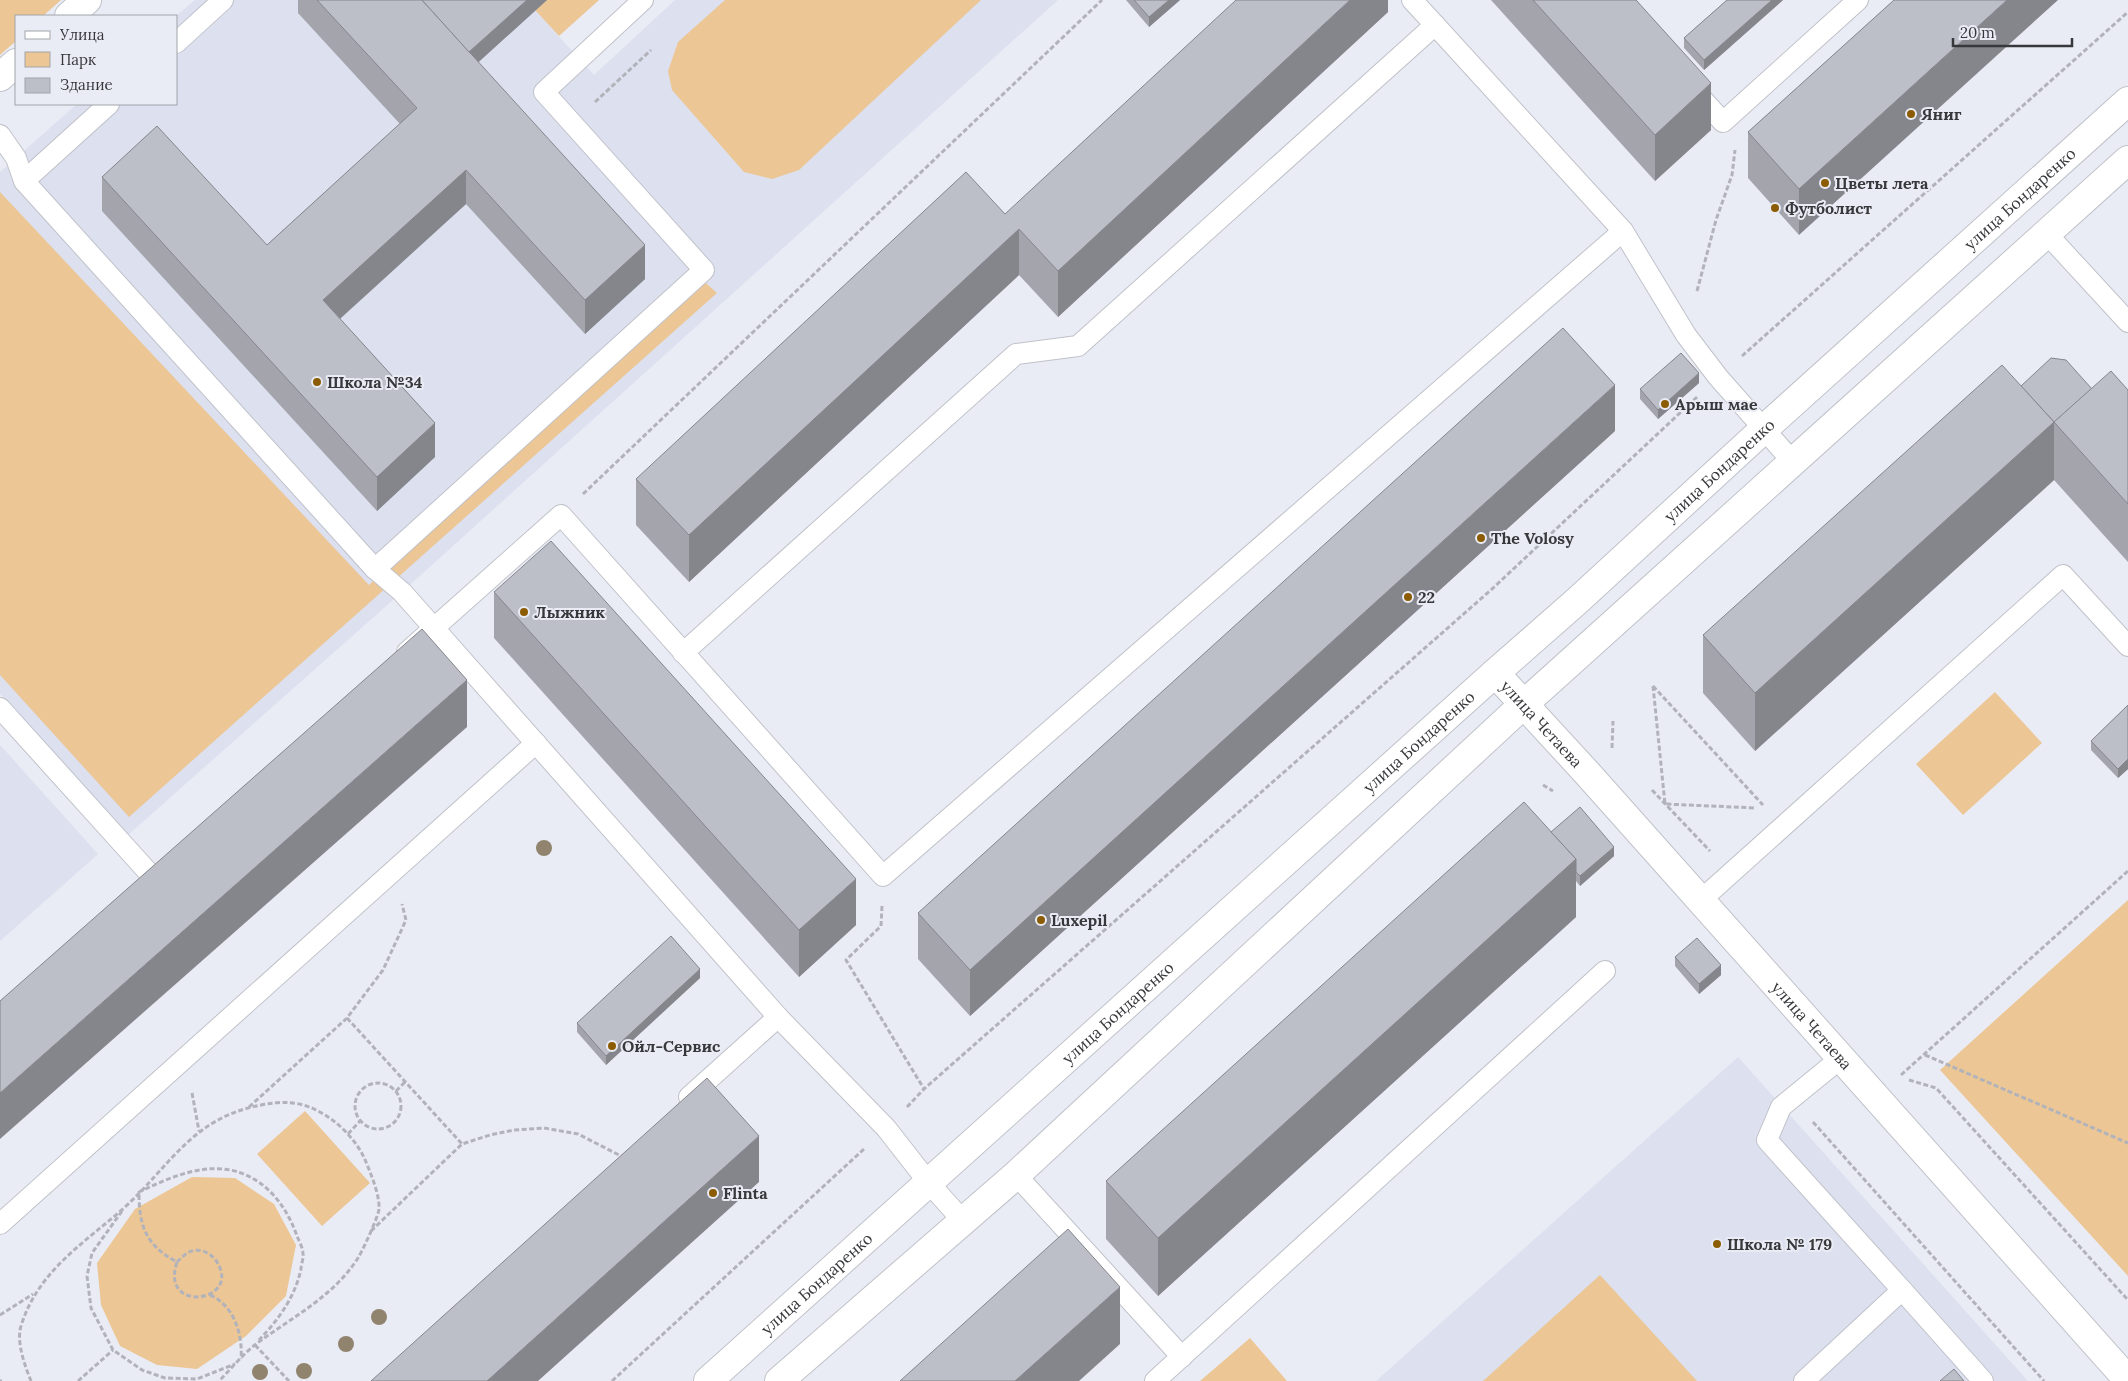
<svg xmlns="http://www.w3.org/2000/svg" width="2128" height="1381" font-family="Lora,serif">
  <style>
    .built { fill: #dce0ef }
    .green { fill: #ecc695 }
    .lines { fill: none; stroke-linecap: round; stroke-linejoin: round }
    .lane-casing { stroke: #c0c2ca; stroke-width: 22 }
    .street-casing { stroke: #c0c2ca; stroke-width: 30 }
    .secondary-casing { stroke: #c0c2ca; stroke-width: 30 }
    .path { stroke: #b2b3ba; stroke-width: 3; stroke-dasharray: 5 2.5; stroke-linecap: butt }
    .lane { stroke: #fff; stroke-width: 20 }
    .street { stroke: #fff; stroke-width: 28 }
    .secondary { stroke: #fff; stroke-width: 28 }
    .tree { fill: #91846f }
    .wall { fill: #a3a4ac }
    .shaded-wall { fill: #84868c }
    .building { fill: #bdbfc8; stroke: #84868c }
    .poi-dot { fill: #8b5c02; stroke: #eaecf5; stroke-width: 2 }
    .labels { text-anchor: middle; stroke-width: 4; stroke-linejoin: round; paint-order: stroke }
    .poi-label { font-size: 16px; font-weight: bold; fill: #37383b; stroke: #eaecf5; text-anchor: start }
    .street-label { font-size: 16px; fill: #37383b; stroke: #eaecf5 }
  </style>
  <rect width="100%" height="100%" fill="#eaecf5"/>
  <g class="built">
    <polygon points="195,0 390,0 460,78 535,10 594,75 675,0 1058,0 402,592 128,835 0,694 0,172 77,104 176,104 176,16"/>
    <polygon points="0,745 98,854 0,941"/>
    <polygon points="1738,1057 2028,1381 1376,1381"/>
  </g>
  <g class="green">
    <polygon points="0,0 61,0 43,16 16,16 16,41 0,55"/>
    <polygon points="546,0 599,0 559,36 535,10"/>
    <polygon points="725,0 981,0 799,170 772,179 744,172 672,90 668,71 678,42"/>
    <polygon points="0,192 369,585 699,277 717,293 129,817 0,675"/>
    <polygon points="1995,692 2042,743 1963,815 1916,764"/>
    <polygon points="2128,900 2128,1276 1940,1070"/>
    <polygon points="305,1111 370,1183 322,1226 257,1154"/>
    <polygon points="192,1177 235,1178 274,1204 296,1245 286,1296 246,1336 197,1369 157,1365 120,1346 101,1305 97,1263 135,1209"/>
    <polygon points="1600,1275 1697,1381 1483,1381"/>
    <polygon points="1250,1338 1287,1381 1200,1381"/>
  </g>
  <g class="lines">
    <defs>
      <g id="lane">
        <polyline points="1412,0 1435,25"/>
        <polyline points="176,43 223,0"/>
        <polyline points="1693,89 1723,122 1858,0"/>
        <polyline points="0,135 16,158 24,181 375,569 402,592 778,1017"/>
        <polyline points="24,181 109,104"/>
        <polyline points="2047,234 2128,322"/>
        <polyline points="375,569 704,270 544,92 643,0"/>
        <polyline points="407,652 561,515 883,876 1623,231"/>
        <polyline points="683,653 1016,354 1078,346 1435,25 1623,231 1686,335 1718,377 1793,462"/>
        <polyline points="0,708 149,873"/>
        <polyline points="1701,900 2063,575 2128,646"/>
        <polyline points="689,1097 778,1017 886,1128 929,1183 963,1221"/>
        <polyline points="1016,1175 1182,1357"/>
        <polyline points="0,1224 536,743"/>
        <polyline points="1902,1290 1983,1381"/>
        <polyline points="1155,1381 1605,971"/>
        <polyline points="1804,1381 1902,1290 1767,1140 1781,1107 1841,1058"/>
      </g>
      <g id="street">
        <polyline points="69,16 87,0"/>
        <polyline points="0,77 16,63"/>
        <path id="s1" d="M1495,673L1587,773L2128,1380"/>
      </g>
      <g id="secondary">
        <path id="s2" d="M708,1381L1495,673L1577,601L1765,428L2128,101"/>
        <polyline points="779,1381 1016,1175 1524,704 2128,160"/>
      </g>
    </defs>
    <use href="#lane" class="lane-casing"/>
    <use href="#street" class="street-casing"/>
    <use href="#secondary" class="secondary-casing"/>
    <g class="path">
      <polyline points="595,102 651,50"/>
      <polyline points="1697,291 1716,220 1732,175 1735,150"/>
      <polyline points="1742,356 2128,12"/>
      <polyline points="583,494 1102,0"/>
      <polyline points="1653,686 1665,804 1756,808"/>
      <polyline points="1653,686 1763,805"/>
      <polyline points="1612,748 1613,721"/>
      <polyline points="1543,785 1553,791"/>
      <polyline points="1652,790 1710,851"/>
      <polyline points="882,906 881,926 846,960 924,1089"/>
      <polyline points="347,1018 462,1144"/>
      <polyline points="1925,1055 2128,1143"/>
      <polyline points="1901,1075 2128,871"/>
      <polyline points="1909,1080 1936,1088 2128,1300"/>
      <circle cx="378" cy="1106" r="23"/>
      <polyline points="396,1091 405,1082"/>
      <polyline points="192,1093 199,1131"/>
      <polyline points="249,1107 347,1018 383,970 406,920 402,904"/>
      <polyline points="907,1107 924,1089 1492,589 1697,397"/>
      <polyline points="1813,1122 2044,1381"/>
      <polyline points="348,1134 361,1120"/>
      <polyline points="122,1211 92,1253 87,1276 91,1308 113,1350 142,1370 165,1378 197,1379 235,1364"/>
      <polyline points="371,1231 462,1144 490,1135 514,1130 544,1128 578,1134 623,1157"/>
      <path d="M177,1262C180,1259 185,1254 189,1252C202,1246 216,1256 220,1268C234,1303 160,1312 177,1262C145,1245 139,1225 139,1192C166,1179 200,1164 230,1170C265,1177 286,1205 297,1236C299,1241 303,1248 303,1254C304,1258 301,1264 301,1269C295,1297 279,1319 259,1340"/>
      <path d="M210,1295C234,1305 243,1335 241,1359"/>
      <polyline points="0,1315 33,1294"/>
      <polyline points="255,1345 289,1381"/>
      <polyline points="0,1381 2,1381"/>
      <path d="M31,1381C25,1366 16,1342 21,1326C38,1271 83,1244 124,1208C171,1165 192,1118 261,1105C281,1101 298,1101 316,1110C337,1120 357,1140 366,1162C371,1174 380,1196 379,1209C379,1215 361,1255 356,1261C331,1298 291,1318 256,1344C243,1354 231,1369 219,1381"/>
      <polyline points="78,1381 113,1350"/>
      <polyline points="612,1381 864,1149"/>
    </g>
    <use href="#lane" class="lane"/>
    <use href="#street" class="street"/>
    <use href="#secondary" class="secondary"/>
  </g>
  <g class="tree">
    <circle cx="544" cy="848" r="8"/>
    <circle cx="379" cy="1317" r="8"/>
    <circle cx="346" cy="1344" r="8"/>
    <circle cx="304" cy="1371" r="8"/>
    <circle cx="260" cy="1372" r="8"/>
  </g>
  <g class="wall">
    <polygon points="298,0 547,0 478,62 645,279 585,334 466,204 340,319 435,457 377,511 102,211 102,177 267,245 400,124 298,13"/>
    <polygon points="1126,0 1180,0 1149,27"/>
    <polygon points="1388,0 1388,12 1058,317 1019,275 689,582 636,525 636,479 1005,214"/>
    <polygon points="1491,0 1636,0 1711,130 1655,181"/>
    <polygon points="1727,0 1783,0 1704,70 1684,48 1684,38"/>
    <polygon points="1894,0 1799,235 1748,178 1748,132"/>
    <polygon points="1699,383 1658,419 1640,399 1640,389"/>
    <polygon points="2021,386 2128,390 2128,562 2054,480 1755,751 1703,693 1703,635"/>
    <polygon points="1615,431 970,1016 918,959 918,913"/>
    <polygon points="494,592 856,925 799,977 494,638"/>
    <polygon points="2128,705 2128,769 2118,778 2091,750 2091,741"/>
    <polygon points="1551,832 1614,856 1580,886 1576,881 1576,917 1158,1296 1106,1239 1106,1181"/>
    <polygon points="1675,957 1721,975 1699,994 1675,966"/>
    <polygon points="700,978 606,1065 577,1032 577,1023"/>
  </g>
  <g class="shaded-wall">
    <polygon points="527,0 547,0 460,79 460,60"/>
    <polygon points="1169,0 1180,0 1149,27 1149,17"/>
    <polygon points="1350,0 1388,0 1388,12 1058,317 1058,271"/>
    <polygon points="1772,0 1783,0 1704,70 1704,60"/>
    <polygon points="2007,0 2058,0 1799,235 1799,189"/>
    <polygon points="1711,83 1711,130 1655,181 1655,135"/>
    <polygon points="466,170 466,204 323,334 323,300"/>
    <polygon points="1019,229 1019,275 689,582 689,535"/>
    <polygon points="645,245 645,279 585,334 585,300"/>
    <polygon points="1699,373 1699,383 1658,419 1658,410"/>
    <polygon points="1615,385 1615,431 970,1016 970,970"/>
    <polygon points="2054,422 2054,480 1755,751 1755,693"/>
    <polygon points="435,423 435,457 377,511 377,477"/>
    <polygon points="467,680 467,727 0,1139 0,1093"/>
    <polygon points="2128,759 2128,769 2118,778 2118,769"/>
    <polygon points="1614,847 1614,856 1580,886 1580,876"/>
    <polygon points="1576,859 1576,917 1158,1296 1158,1238"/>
    <polygon points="856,879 856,925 799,977 799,930"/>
    <polygon points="1721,965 1721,975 1699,994 1699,984"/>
    <polygon points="700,969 700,978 606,1065 606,1056"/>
    <polygon points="759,1136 759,1182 538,1381 487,1381"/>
    <polygon points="1120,1287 1120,1344 1079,1381 1015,1381"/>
  </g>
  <g class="building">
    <polygon points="317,0 422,0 645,245 585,300 466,170 323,300 435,423 377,477 102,177 157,126 267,245 417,108"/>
    <polygon points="422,0 527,0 469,52"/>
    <polygon points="1134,0 1169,0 1149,17"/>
    <polygon points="1236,0 1350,0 1058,271 1019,229 689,535 636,479 966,172 1005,214"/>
    <polygon points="1533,0 1636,0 1711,83 1655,135"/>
    <polygon points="1727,0 1772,0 1704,60 1684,38"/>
    <polygon points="1894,0 2007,0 1799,189 1748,132"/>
    <polygon points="1563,328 1615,385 970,970 918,913"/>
    <polygon points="1681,353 1699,373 1658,410 1640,389"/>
    <polygon points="2051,358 2066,360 2092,389 2054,422 2021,386"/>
    <polygon points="2002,365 2054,422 2111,371 2128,390 2128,504 2054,422 1755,693 1703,635"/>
    <polygon points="551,541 856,879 799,930 494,592"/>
    <polygon points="422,629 467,680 0,1093 0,1001"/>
    <polygon points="2128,705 2128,759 2118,769 2091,741"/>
    <polygon points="1524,802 1576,859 1158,1238 1106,1181"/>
    <polygon points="1580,807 1614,847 1580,876 1576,872 1576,859 1551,832"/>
    <polygon points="671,936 700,969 606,1056 577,1023"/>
    <polygon points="1697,938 1721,965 1699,984 1675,957"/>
    <polygon points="707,1078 759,1136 487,1381 371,1381"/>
    <polygon points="1068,1229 1120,1287 1015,1381 900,1381"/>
    <polygon points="1954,1369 1964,1381 1940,1381"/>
  </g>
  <g class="poi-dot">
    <circle cx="1911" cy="114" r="5"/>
    <circle cx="1825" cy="183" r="5"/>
    <circle cx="1775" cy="208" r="5"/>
    <circle cx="317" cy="382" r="5"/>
    <circle cx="1665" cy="404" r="5"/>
    <circle cx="1481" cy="538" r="5"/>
    <circle cx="1408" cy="597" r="5"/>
    <circle cx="524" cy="612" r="5"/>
    <circle cx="1041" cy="920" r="5"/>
    <circle cx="612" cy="1046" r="5"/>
    <circle cx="713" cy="1193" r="5"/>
    <circle cx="1717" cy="1244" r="5"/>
  </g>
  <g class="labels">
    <g class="poi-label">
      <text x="1921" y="120">Яниг</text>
      <text x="1835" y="189">Цветы лета</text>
      <text x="1785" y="214">Футболист</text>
      <text x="327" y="388">Школа №34</text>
      <text x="1675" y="410">Арыш мае</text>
      <text x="1491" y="544">The Volosy</text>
      <text x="1418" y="603">22</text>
      <text x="534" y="618">Лыжник</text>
      <text x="1051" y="926">Luxepil</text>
      <text x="622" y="1052">Ойл-Сервис</text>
      <text x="723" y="1199">Flinta</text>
      <text x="1727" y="1250">Школа № 179</text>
    </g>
    <g class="street-label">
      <text dy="6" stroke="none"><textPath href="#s2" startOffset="1766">улица Бондаренко</textPath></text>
      <text dy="6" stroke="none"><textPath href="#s2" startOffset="1361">улица Бондаренко</textPath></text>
      <text dy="6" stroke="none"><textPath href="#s1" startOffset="69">улица Четаева</textPath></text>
      <text dy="6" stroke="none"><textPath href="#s2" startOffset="956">улица Бондаренко</textPath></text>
      <text dy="6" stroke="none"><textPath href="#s2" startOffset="551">улица Бондаренко</textPath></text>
      <text dy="6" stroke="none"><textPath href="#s1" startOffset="474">улица Четаева</textPath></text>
      <text dy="6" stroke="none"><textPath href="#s2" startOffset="146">улица Бондаренко</textPath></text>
    </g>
  </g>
  <rect x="15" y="15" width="162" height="90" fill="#eaecf5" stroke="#a2a4ab"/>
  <rect x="25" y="31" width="25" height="8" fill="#ffffff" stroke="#a2a4ab"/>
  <text x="60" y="40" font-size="15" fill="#37383b">Улица</text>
  <rect x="25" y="52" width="25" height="15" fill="#ecc695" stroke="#a2a4ab"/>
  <text x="60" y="65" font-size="15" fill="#37383b">Парк</text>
  <rect x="25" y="78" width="25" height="15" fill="#bdbfc8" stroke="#a2a4ab"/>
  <text x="60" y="90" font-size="15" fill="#37383b">Здание</text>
  <path d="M1953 38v8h119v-8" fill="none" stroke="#37383b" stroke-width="2.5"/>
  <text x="1960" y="38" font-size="15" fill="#37383b" stroke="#eaecf5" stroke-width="4" paint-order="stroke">20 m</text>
</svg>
